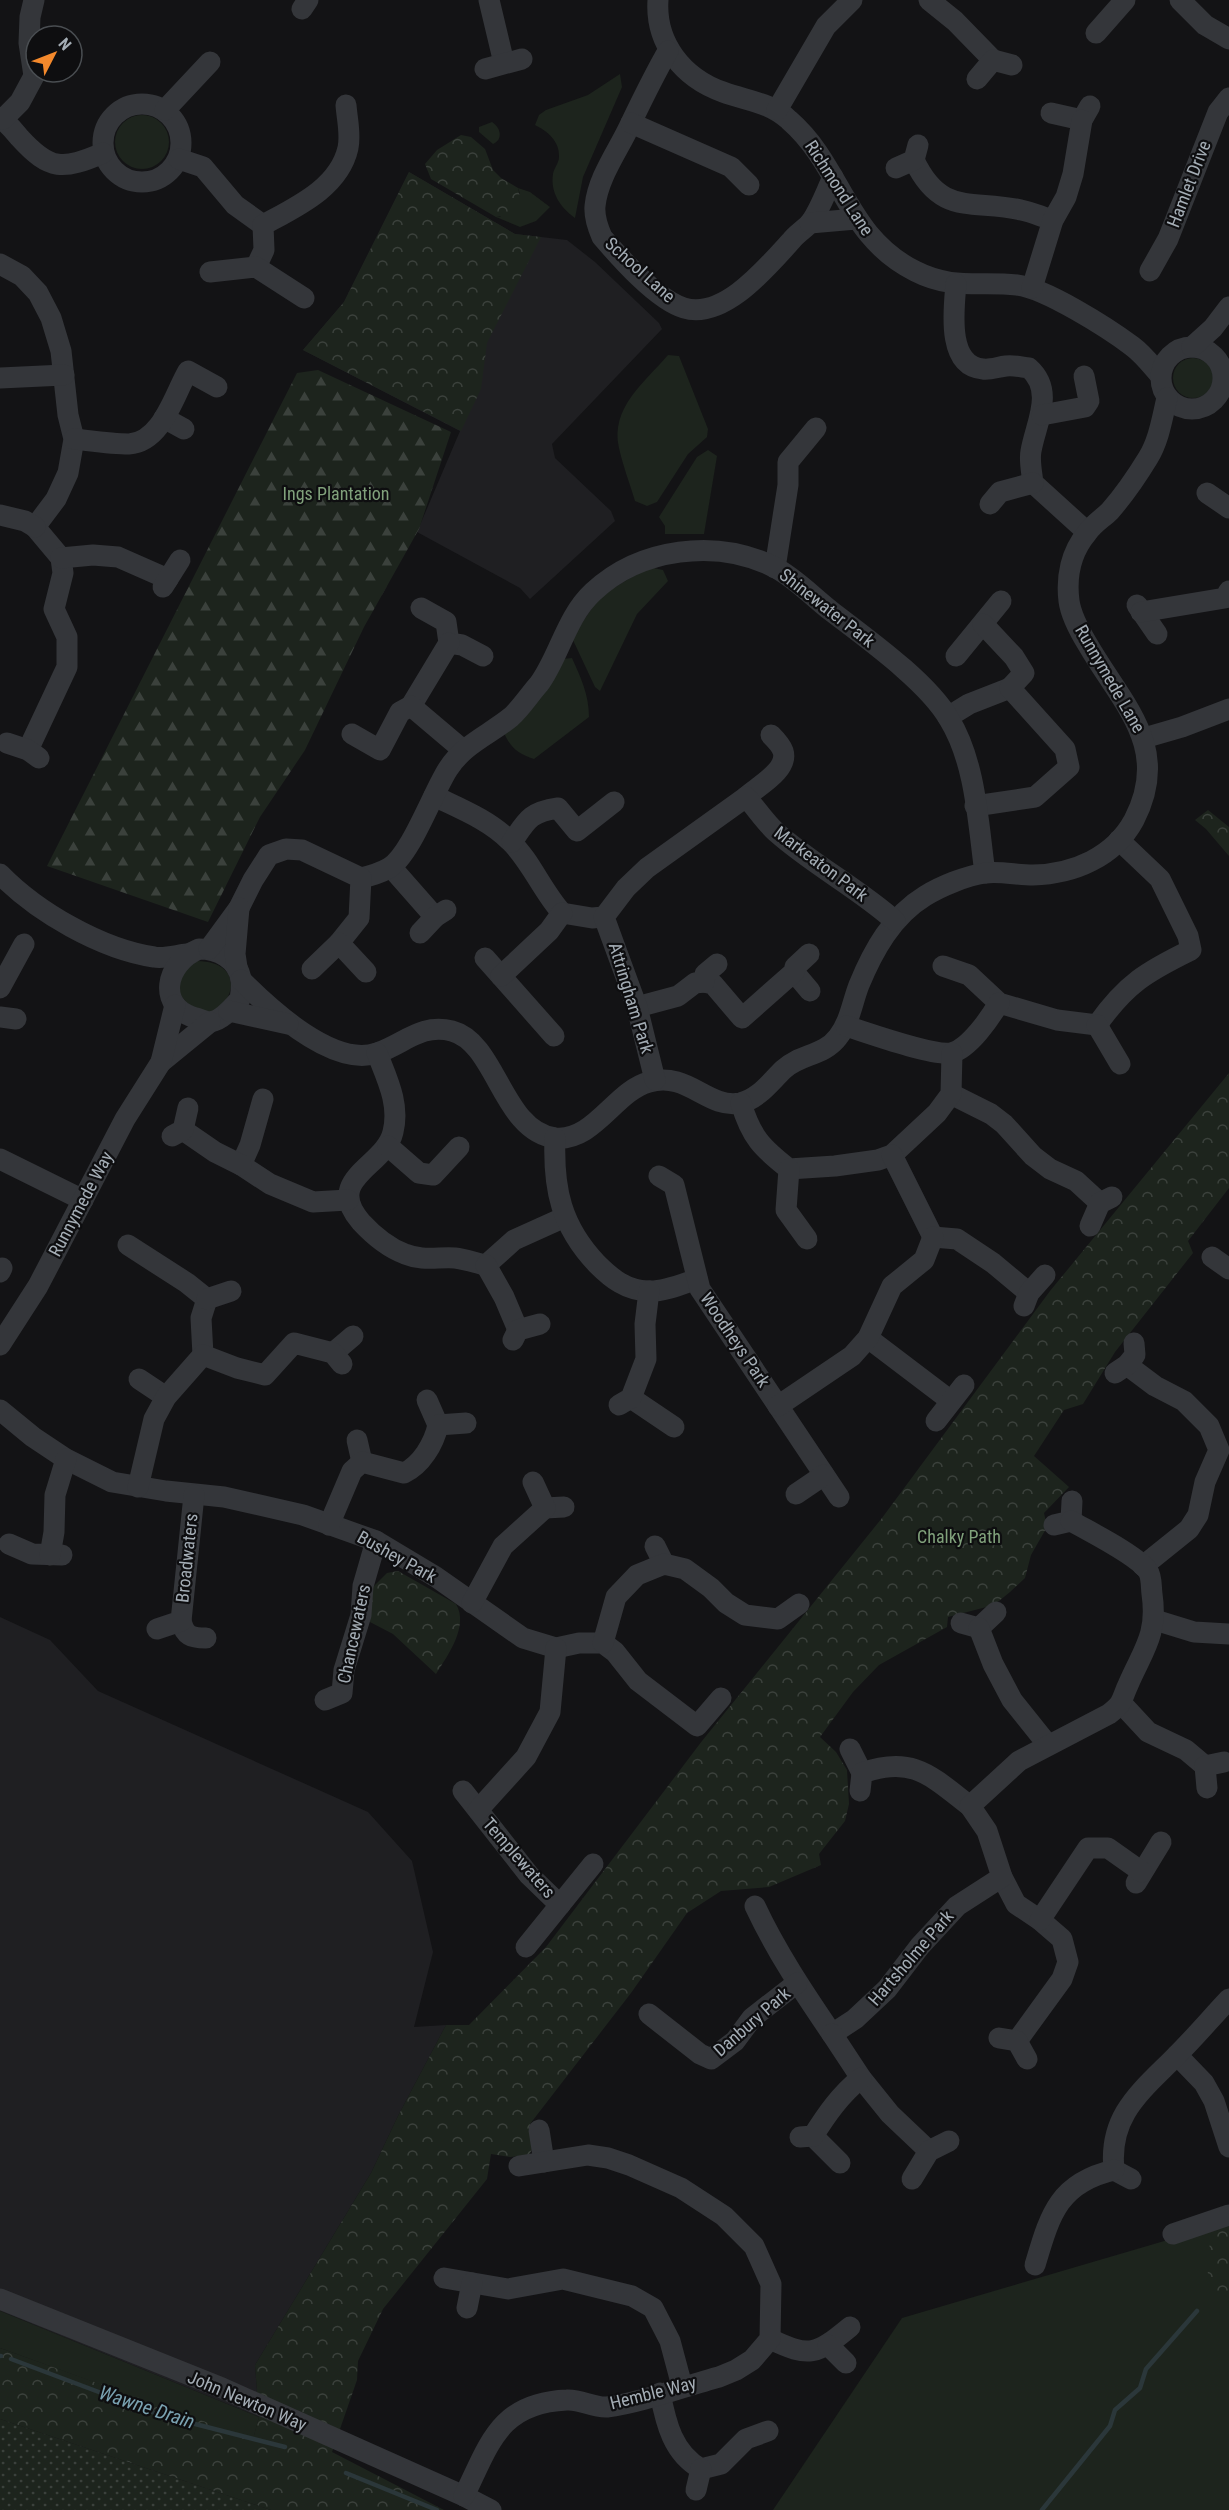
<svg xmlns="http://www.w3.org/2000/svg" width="1229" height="2510" font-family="'Roboto Condensed',sans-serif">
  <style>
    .built { fill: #1f1f22 }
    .grass { fill: #1d241d }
    .forest { fill: url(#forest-firs) }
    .park { fill: url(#park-crowns) }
    .garden { fill: url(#garden-dots) }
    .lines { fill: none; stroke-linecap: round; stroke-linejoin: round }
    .stream { stroke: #2b373a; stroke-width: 4.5 }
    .minor { stroke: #34363a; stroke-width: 21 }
    .labels { text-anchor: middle; stroke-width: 4.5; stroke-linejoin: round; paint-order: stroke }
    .street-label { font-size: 18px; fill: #a4adb5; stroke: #0e0e10 }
    .park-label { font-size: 18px; fill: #80a17b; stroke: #0e0e10 }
    .water-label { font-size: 20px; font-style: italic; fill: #7aa2b1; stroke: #0e0e10 }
  </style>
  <defs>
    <pattern id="forest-firs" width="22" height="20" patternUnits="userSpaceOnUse" patternTransform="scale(1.5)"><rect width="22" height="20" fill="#1d241d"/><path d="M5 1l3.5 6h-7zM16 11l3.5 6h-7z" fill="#3b413c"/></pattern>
    <pattern id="park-crowns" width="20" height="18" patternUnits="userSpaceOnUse" patternTransform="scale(1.5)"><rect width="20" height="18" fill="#1d241d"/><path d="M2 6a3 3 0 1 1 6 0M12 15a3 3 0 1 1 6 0" fill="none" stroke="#3b413c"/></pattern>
    <pattern id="garden-dots" width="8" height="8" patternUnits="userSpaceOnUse" patternTransform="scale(1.5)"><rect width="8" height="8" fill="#1d241d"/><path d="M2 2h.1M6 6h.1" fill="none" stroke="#3b413c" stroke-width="1.8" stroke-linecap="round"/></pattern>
  </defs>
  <rect width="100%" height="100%" fill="#131315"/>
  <g class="built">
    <polygon points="409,172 515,234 567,240 595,262 659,323 662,329 552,444 555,458 611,511 615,521 530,599 520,588 417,532 460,431 303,350 344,302"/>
    <polygon points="0,1617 50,1640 98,1691 368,1812 412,1861 433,1952 414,2027 446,2025 398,2116 371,2173 255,2365 259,2417 0,2311"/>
  </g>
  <g class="grass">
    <path d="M620,74L622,87L583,177L575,218C561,208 550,193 553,174C554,168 559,163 559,157C560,141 547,131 535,125L539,115L546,110L588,95Z"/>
    <circle cx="142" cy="142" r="27"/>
    <path d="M492,122C500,127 504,139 493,144L479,132V127Z"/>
    <polygon points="518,188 530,192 550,207 536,221 520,227 496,217 500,217 520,194"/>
    <path d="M668,355L679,356L708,429L707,437L688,454L657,502L647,506L635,501C630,484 623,466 619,448C610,408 644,383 668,355Z"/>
    <circle cx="1193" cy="378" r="20"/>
    <polygon points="708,450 717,456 704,534 665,534 665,526 659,517 697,457"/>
    <polygon points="649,567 663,570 668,581 637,614 600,691 595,687 572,638 600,596"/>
    <path d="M572,658C581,678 589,695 589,717L534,759C518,754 509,747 503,730L562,659Z"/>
    <path d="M197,961C257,962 225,1026 196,1010C190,1007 184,999 179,994L181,974Z"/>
    <polygon points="1229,2222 1229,2510 773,2510 902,2318"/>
    <polygon points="0,2311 259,2417 253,2440 0,2348"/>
  </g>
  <polygon class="forest" points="318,370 451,432 419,529 364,627 305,750 260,817 208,922 47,866 297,373"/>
  <g class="park">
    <polygon points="461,135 471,137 485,149 493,170 501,178 518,188 521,201 518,210 508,215 496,217 431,179 425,164 437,150"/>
    <polygon points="409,172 515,234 541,237 487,343 481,389 461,431 303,350 344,302"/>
    <polygon points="1208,810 1229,827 1229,856 1206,829 1195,820"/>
    <polygon points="1229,1073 1229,1188 1188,1241 1193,1253 1115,1352 1083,1404 1064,1410 1034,1456 1069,1487 1044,1513 1047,1527 1031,1555 1025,1578 1010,1592 994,1605 948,1617 947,1627 879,1665 853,1692 820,1737 836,1752 847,1770 849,1804 845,1821 819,1854 821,1865 769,1887 721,1891 687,1913 631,1993 530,2124 533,2148 529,2155 510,2157 491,2154 487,2179 383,2309 358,2361 357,2380 332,2452 444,2510 271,2510 0,2419 0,2348 253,2439 259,2417 255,2365 371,2173 398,2116 446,2025 469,2025 546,1947 702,1741 882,1518 1050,1291"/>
    <path d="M398,1571L456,1604C469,1626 448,1655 436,1674L393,1634L370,1622L371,1589L387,1573Z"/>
    <path d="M1229,2222V2313L1216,2308C1205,2280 1205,2254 1215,2226Z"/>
  </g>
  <polygon class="garden" points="0,2419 271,2510 0,2510"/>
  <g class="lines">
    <g class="stream">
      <polyline points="0,2356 1,2356"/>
      <polyline points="11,2359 160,2415 285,2447"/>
      <polyline points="346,2473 437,2510"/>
      <polyline points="1042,2510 1110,2426 1115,2410 1140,2388 1146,2369 1197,2311"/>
    </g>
    <g class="minor">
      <polyline points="489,0 504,63"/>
      <path d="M658,0C655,43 683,78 723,92C747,101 770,102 789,120C843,167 845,236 915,271C952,290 979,281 1017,285C1045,288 1108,328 1132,346C1143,354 1152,366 1160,375"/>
      <polyline points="929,0 955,21 993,60"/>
      <polyline points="1180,0 1205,25 1229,39"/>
      <polyline points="302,9 308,0"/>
      <polyline points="1096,33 1125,0"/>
      <path d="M668,51C654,75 642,100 630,125C618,151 598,177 595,206C594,217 598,228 602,237C621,259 657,300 684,308C724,320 767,267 791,241C796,234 805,229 811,222C820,209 826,192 833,177"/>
      <polyline points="485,69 522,59"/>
      <polyline points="977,79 993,60 1012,65"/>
      <circle cx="142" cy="143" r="39"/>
      <polyline points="165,110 210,62"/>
      <polyline points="777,110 826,26 852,0"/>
      <polyline points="1051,113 1082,120 1090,106"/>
      <path d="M0,118C8,123 14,131 20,138C50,171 63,170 103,153"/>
      <polyline points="3,119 20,102 34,76 29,43 30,17 34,0"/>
      <polyline points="631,123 731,167 749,185"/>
      <polyline points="179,159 203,167 235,205 263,225"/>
      <path d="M914,160C941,217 972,199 1021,210C1032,212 1042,217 1053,220"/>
      <polyline points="896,168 914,160 918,145"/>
      <polyline points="810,223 856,219"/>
      <polyline points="0,264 22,276 38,293 51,318 61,351 68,415 74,439 68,473 56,499 35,527 61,558 63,573 54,609 67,637 67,667 28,750"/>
      <path d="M256,267L264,250L263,225C296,207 339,188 348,148C351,134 347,119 346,105"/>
      <polyline points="1150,271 1168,239 1218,112 1229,98"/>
      <polyline points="210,272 256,267 304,298"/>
      <path d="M956,284C954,308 946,366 983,369C990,370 998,367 1006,366C1014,365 1021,367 1029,368C1055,391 1036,423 1031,451C1029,461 1032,473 1033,483L1087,532"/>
      <polyline points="1032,288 1053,220 1066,197 1073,174 1082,120"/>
      <circle cx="1192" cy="378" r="31"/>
      <polyline points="1192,347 1213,328 1229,307"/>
      <polyline points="0,378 64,375"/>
      <polyline points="1042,415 1085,407 1089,401 1084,376"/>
      <polyline points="164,418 184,429"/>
      <path d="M74,439C92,441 111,444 129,444C162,442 174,395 188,371L217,387"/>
      <polyline points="1207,493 1229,508"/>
      <polyline points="990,504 1000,492 1033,483"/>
      <polyline points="0,515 25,521 35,527"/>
      <polyline points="61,558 93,555 118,557 168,579"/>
      <polyline points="775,568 788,485 788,462 816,428"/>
      <polyline points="163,587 180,560"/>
      <polyline points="1137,605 1157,634"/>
      <polyline points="421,608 446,622 449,643 462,645 483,656"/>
      <polyline points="1141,612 1225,598 1229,591"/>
      <polyline points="956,656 1001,601"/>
      <polyline points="411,706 449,643"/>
      <polyline points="948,717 969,704 1010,688"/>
      <polyline points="352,734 380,750 400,712 411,706 463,750"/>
      <polyline points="1144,738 1182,727 1229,709"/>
      <polyline points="7,743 28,750 39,758"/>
      <path d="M434,796C461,809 489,820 510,841C531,861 542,891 562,913"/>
      <path d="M746,797C758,786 789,770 783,751C781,745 775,739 771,735"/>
      <polyline points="975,806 1035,797 1069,767 1065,749 1010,688 1024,673 1014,657 983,624"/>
      <path d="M512,842C527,820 530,812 558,808L577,831L614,802"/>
      <polyline points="391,867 435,917"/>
      <path d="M0,874C37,912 101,949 154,957C164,959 177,955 187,954"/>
      <path d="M361,878C370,876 380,873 389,868C411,855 433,792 448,769C464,744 489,735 511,717C521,708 530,694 539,684C559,657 566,617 593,592C640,548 716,538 774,567C794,577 813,597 831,611C866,638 928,682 949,719C976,763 978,823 985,873"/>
      <polyline points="562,913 592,918 604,917"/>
      <polyline points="420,933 435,917 446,910"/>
      <path d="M199,949C218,949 238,959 241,980C242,986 241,993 240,999C233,1007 222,1021 210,1022C206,1022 200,1019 196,1018C156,1007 165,963 199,949Z"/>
      <polyline points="209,949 239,908 253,880 269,855 286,849 302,850 361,878 359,918 339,943"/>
      <polyline points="485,958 554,1036"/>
      <path d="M943,966L969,975L999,1003L1057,1020L1097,1025C1126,984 1146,972 1191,950L1188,936L1160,879L1119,840"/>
      <polyline points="237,967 235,954 239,908"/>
      <polyline points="312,969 339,943 366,972"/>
      <polyline points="794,972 810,991"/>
      <polyline points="501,976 549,931 562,913"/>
      <path d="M241,980C270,1009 333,1068 377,1053C404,1044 421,1023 452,1031C497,1043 502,1131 555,1138C594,1142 615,1091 649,1082C688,1071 707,1109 740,1103C759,1099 771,1081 784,1069C800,1054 824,1056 838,1037C850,1022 852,1003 859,985C873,951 892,916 925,896C941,886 966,876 985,873C1000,871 1017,875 1033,875C1074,874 1114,857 1134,820C1172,747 1122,704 1088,645C1080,632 1071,616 1069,601C1066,577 1071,552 1087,533C1093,524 1103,518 1110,511C1124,495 1137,476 1148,458C1159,440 1162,419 1167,398"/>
      <polyline points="704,982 713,984 742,1018 794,972 795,967 809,954"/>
      <polyline points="0,988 24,944"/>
      <polyline points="637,1007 678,996 695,983 704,982 705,974 717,964"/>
      <polyline points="229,1011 288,1024"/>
      <polyline points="0,1017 16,1019"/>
      <polyline points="1097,1025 1120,1064"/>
      <path d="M846,1026C868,1033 932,1056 951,1053C969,1049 990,1018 999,1003"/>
      <path d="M377,1053C387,1079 400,1104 393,1132C385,1167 323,1178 361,1222C373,1235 389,1248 405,1254C422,1261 437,1257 455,1258C465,1259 476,1263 486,1265L514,1240L565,1217"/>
      <polyline points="161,1062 210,1022"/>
      <path d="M655,1080L637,1007L604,917L626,888L647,868L746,797C756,808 765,822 776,832C813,865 858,888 895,921"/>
      <polyline points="951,1094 991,1114 1004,1124 1033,1156 1050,1169 1076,1181 1100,1203"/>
      <polyline points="263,1099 250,1145 241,1165 270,1184 313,1202 348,1200"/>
      <path d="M741,1103C751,1137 762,1148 789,1169L835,1166L878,1160L892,1155L937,1113L951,1094L952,1053"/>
      <polyline points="183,1130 215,1152 241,1165"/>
      <polyline points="172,1136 183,1130 188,1108"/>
      <path d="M555,1138C553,1189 561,1226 597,1264C612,1279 626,1290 648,1291C664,1292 682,1284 697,1279"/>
      <polyline points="388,1146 419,1173 433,1175 459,1147"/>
      <polyline points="892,1155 933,1237 957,1239 993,1263 1029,1293"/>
      <polyline points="0,1159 83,1200"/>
      <polyline points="789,1169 786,1210 807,1239"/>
      <polyline points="659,1176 674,1185 700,1289 839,1497"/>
      <polyline points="1090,1226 1100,1203 1112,1197"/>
      <polyline points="128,1245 187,1283 207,1299 201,1318 203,1355"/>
      <polyline points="1212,1257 1229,1269"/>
      <polyline points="486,1265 504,1297 518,1330"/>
      <polyline points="0,1272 2,1268"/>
      <polyline points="207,1299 231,1291"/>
      <polyline points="1024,1306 1029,1293 1045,1275"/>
      <polyline points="868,1338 951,1401"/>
      <polyline points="513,1340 518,1330 540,1324"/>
      <polyline points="0,1345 38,1286 125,1119 161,1062 175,1005"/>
      <polyline points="333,1353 353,1336"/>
      <polyline points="1127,1365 1155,1386 1184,1401 1209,1426 1219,1450 1205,1482 1198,1515 1189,1529 1143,1566"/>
      <polyline points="1115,1373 1127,1365 1135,1355 1134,1343"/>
      <polyline points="139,1379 166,1397"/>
      <polyline points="631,1398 674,1427"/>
      <polyline points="427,1400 438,1425"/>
      <polyline points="619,1405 631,1398 646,1359 645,1324 649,1291"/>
      <polyline points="778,1406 852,1356 868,1338 892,1286 924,1260 933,1237"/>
      <polyline points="0,1410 33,1437 66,1459 112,1482 166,1491 224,1497 303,1515 376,1541 436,1577 523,1638 556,1648 579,1643 603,1643 615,1652 638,1681 697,1726 721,1698"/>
      <polyline points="936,1421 964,1385"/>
      <polyline points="357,1440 362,1462"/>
      <polyline points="138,1487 154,1419 166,1397 203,1355 237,1368 265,1375 294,1343 333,1353 342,1364"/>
      <polyline points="796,1494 824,1475"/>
      <polyline points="545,1508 564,1507"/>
      <path d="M329,1525L352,1471L362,1462L404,1473C421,1465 434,1444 438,1425L466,1423"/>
      <polyline points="1054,1525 1071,1521 1072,1501"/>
      <polyline points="9,1544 32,1554 62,1555"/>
      <polyline points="655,1546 664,1564"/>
      <polyline points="50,1555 54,1532 55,1495 66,1459"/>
      <polyline points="472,1603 503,1546 545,1508 533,1482"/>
      <polyline points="1155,1620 1194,1632 1229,1634"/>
      <path d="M181,1621C185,1636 191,1638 206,1638"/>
      <polyline points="961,1623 979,1628 996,1612"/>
      <polyline points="979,1628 993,1664 1012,1700 1048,1745"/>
      <polyline points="157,1629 181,1621 194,1495"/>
      <polyline points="603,1643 616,1597 637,1575 664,1564 685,1569 711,1588 726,1603 745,1615 778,1619 799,1604"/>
      <polyline points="325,1700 342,1693 344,1670 361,1615 363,1586 376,1541"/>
      <polyline points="1122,1704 1148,1732 1186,1750 1205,1766"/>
      <polyline points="850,1749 862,1773"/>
      <polyline points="1207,1788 1205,1766 1224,1762"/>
      <polyline points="463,1791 529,1875 560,1905"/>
      <path d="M860,1791L862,1773C913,1755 931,1776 970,1806"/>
      <polyline points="478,1810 526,1757 550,1712 556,1648"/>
      <polyline points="1002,1877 1016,1904 1040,1920 1062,1939 1068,1962 1062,1979 1017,2041"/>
      <polyline points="1136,1883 1161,1842"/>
      <path d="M755,1906C776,1951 804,1993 832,2034L855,2019L887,1989L920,1946L957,1906L1002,1877L987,1831L970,1806L1019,1761L1109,1714C1124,1703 1121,1700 1128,1685C1143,1650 1158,1635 1152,1594C1151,1587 1152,1577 1148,1571C1137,1555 1090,1532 1071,1521"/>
      <polyline points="1040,1920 1088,1848 1108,1848 1142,1872"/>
      <polyline points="526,1947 593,1864"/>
      <polyline points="649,2014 700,2054 711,2059 735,2041 752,2018 797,1983"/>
      <polyline points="832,2034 861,2078 890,2114 929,2151"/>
      <polyline points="999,2038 1017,2041 1027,2059"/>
      <polyline points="1177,2055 1204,2083 1214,2101 1229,2147"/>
      <polyline points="539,2130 544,2162"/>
      <polyline points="813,2136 840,2163"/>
      <path d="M800,2137L813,2136C827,2114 840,2095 861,2078"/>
      <polyline points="912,2179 929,2151 949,2141"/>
      <path d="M1131,2179L1114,2170C1108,2114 1143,2090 1178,2054C1196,2036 1212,2017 1229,1999"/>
      <polyline points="1173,2234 1229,2215"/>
      <path d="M1035,2265C1050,2215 1058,2183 1114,2170"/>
      <polyline points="444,2278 508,2289 563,2279 632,2296 653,2308 670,2341 682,2386"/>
      <polyline points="0,2299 222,2388 464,2496 491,2510"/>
      <polyline points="467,2308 472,2283"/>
      <path d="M770,2339C810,2358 816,2355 850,2327"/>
      <polyline points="828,2345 846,2363"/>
      <path d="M660,2393C666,2424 673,2453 701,2469L721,2464L746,2439L768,2431"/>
      <polyline points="696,2490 701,2469"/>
      <path d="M464,2496C490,2443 499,2403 567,2400C580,2399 594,2408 607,2407C641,2403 685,2386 719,2377L736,2370L752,2360L770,2339L771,2284L754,2246L724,2216L681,2188L629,2165L608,2158L588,2155L519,2166"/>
    </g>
  </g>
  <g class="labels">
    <g class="street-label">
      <text transform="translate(1189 184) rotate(-69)" y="6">Hamlet Drive</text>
      <text transform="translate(839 188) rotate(57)" y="6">Richmond Lane</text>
      <text transform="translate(640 270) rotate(42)" y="6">School Lane</text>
      <text transform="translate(827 608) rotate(38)" y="6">Shinewater Park</text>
      <text transform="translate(1110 679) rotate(60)" y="6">Runnymede Lane</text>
      <text transform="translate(821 864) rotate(37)" y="6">Markeaton Park</text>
      <text transform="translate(631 998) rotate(73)" y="6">Attringham Park</text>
      <text transform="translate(81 1204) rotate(-62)" y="6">Runnymede Way</text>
      <text transform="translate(735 1340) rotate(56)" y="6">Woodheys Park</text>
      <text transform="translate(397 1557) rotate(29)" y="6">Bushey Park</text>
      <text transform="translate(187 1558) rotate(-84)" y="6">Broadwaters</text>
      <text transform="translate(354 1634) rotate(-78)" y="6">Chancewaters</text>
      <text transform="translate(519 1858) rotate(49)" y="6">Templewaters</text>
      <text transform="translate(911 1958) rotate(-49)" y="6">Hartsholme Park</text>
      <text transform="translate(752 2022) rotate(-41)" y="6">Danbury Park</text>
      <text transform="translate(653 2393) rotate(-14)" y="6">Hemble Way</text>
      <text transform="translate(247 2401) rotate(23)" y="6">John Newton Way</text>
    </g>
    <g class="park-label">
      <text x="336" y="500">Ings Plantation</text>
      <text x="959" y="1543">Chalky Path</text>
    </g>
    <g class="water-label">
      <text transform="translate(147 2407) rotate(18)" y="7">Wawne Drain</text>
    </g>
  </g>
  <g transform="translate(54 54) rotate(48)"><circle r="28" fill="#0e0e10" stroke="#4a4e52" stroke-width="1.5"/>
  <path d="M0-4.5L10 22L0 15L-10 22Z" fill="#f4892c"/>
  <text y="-9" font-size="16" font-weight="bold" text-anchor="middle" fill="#a4adb5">N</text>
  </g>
</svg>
